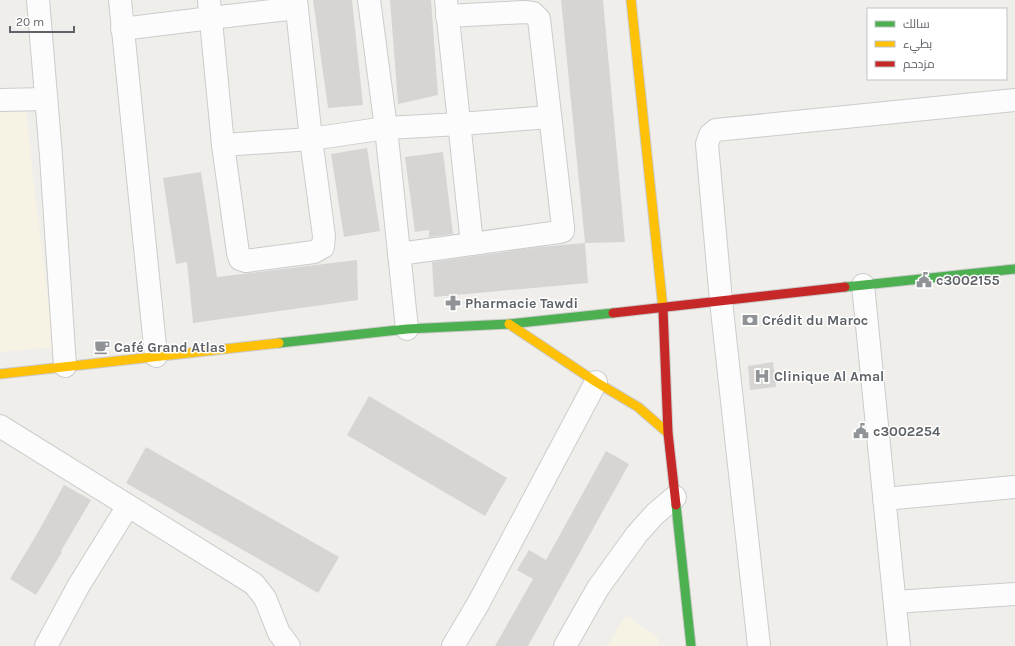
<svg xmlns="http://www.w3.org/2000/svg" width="1015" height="646" font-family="Karla,Cairo,sans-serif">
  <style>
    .commercial { fill: #f7f3e4 }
    .building { fill: #d6d5d3 }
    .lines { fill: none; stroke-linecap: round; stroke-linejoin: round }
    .street-casing { stroke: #cbcccc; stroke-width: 24 }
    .fast-casing { stroke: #cacacb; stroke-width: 11 }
    .slow-casing { stroke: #cacacb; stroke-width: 11 }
    .jam-casing { stroke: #cacacb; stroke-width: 11 }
    .street { stroke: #fdfcfc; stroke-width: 22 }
    .fast { stroke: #4caf50; stroke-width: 9 }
    .slow { stroke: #ffc107; stroke-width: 9 }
    .jam { stroke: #c62828; stroke-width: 9 }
    .labels { text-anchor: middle; stroke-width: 3; stroke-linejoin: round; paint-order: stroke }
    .poi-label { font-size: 14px; font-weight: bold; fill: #5f6368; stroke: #fff; text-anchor: start }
  </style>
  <rect width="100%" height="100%" fill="#efeeea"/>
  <g class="commercial">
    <polygon points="26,109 33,177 54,347 0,352 0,110"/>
    <polygon points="626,616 658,638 659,646 607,646"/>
  </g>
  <g class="building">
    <polygon points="313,0 352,0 363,105 328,108"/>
    <polygon points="390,0 431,0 438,95 398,104"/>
    <polygon points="561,0 603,0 625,242 585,243"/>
    <polygon points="367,148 380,231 344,237 331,154"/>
    <polygon points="443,152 453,234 429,237 429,230 415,232 405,157"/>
    <polygon points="201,172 217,277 357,260 358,300 193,323 187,262 176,264 163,178"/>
    <polygon points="585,243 588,283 434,297 432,262 540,247"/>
    <polygon points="773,362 776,387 750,390 748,366"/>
    <polygon points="369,396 507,478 485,516 347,435"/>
    <polygon points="146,447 339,557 318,593 126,483"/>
    <polygon points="606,451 629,464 528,646 495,646 533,579 517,570 529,550 546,560"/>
    <polygon points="64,485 91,500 61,551 62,552 36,595 10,579 37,534"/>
  </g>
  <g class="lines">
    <defs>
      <g id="street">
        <polyline points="38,0 51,156 65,366"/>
        <polyline points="120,0 156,356"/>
        <polyline points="209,0 223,145 238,253 240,259 246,261 314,252 323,247 324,236 311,139 296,0"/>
        <polyline points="369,0 386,128 407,329"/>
        <polyline points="446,0 472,244"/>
        <polyline points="122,29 211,18 297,8"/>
        <polyline points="0,100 46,99"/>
        <polyline points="223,145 311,139 386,128 460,124 550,117"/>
        <polyline points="399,254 559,232 563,231 563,227 539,19 533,13 525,12 447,16"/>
        <polyline points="863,285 899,646"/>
        <polyline points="0,426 254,584 265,598 279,633 289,646"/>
        <polyline points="884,499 1015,487"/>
        <polyline points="895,602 1015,594"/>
        <polyline points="46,646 79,585 128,506"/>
        <polyline points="453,646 478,604 596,382"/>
        <polyline points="565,646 598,588 637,534 655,514 675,497"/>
        <polyline points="759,646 721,301 707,144 710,135 716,130 1015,100"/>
      </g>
      <g id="fast">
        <polyline points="845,287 1015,269"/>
        <polyline points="279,343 407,329 509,324 613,313"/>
        <polyline points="676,505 691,646"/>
      </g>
      <g id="slow">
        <polyline points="631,0 663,309"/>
        <polyline points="509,324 596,382 638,407 668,433"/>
        <polyline points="0,374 279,343"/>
      </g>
      <g id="jam">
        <polyline points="663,309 668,433 676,505"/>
        <polyline points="613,313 845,287"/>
      </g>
    </defs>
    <use href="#street" class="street-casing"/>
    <use href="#fast" class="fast-casing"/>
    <use href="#slow" class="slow-casing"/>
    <use href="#jam" class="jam-casing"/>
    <use href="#street" class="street"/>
    <use href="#fast" class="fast"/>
    <use href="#slow" class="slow"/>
    <use href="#jam" class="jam"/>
  </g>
  <defs>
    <symbol id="civic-bare" viewBox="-9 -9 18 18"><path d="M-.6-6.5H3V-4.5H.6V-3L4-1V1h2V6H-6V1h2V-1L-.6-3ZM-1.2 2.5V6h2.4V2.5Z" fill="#919496" stroke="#fff" stroke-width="2.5" paint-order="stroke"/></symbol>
    <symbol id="pharmacy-bare" viewBox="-9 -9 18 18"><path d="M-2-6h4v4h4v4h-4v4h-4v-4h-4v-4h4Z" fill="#919496" stroke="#fff" stroke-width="2.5" paint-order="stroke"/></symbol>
    <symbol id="bank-bare" viewBox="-9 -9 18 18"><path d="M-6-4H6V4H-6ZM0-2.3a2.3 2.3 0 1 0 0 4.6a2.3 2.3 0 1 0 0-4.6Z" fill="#919496" stroke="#fff" stroke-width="2.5" paint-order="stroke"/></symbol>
    <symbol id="cafe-bare" viewBox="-9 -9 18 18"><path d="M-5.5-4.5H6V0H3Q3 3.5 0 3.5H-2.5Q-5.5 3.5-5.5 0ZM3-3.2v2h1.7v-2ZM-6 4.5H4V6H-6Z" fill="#919496" stroke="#fff" stroke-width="2.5" paint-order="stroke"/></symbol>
    <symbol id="hospital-bare" viewBox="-9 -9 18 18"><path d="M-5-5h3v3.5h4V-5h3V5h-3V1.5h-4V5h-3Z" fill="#919496" stroke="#fff" stroke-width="2.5" paint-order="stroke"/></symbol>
  </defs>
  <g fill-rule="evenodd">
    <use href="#civic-bare" x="913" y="269" width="22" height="22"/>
    <use href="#pharmacy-bare" x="442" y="292" width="22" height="22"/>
    <use href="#bank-bare" x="739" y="309" width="22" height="22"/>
    <use href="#cafe-bare" x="91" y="336" width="22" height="22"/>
    <use href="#hospital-bare" x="751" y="365" width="22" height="22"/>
    <use href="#civic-bare" x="850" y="420" width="22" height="22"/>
  </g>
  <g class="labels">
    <g class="poi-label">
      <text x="936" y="285">c3002155</text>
      <text x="465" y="308">Pharmacie Tawdi</text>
      <text x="762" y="325">Crédit du Maroc</text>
      <text x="114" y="352">Café Grand Atlas</text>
      <text x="774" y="381">Clinique Al Amal</text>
      <text x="873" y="436">c3002254</text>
    </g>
  </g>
  <rect x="867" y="8" width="140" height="72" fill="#ffffff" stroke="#bfc1c3"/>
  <rect x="875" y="21" width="20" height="6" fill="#4caf50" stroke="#bfc1c3"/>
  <text x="903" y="28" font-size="12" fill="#5f6368">سالك</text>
  <rect x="875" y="41" width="20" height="6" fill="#ffc107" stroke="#bfc1c3"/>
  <text x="903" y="48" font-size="12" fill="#5f6368">بطيء</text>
  <rect x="875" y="61" width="20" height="6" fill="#c62828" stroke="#bfc1c3"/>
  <text x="903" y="68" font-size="12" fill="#5f6368">مزدحم</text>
  <path d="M10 26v6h64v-6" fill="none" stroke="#5f6368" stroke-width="2"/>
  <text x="16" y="26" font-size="12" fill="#5f6368" stroke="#ffffff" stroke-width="3" paint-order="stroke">20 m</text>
</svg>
